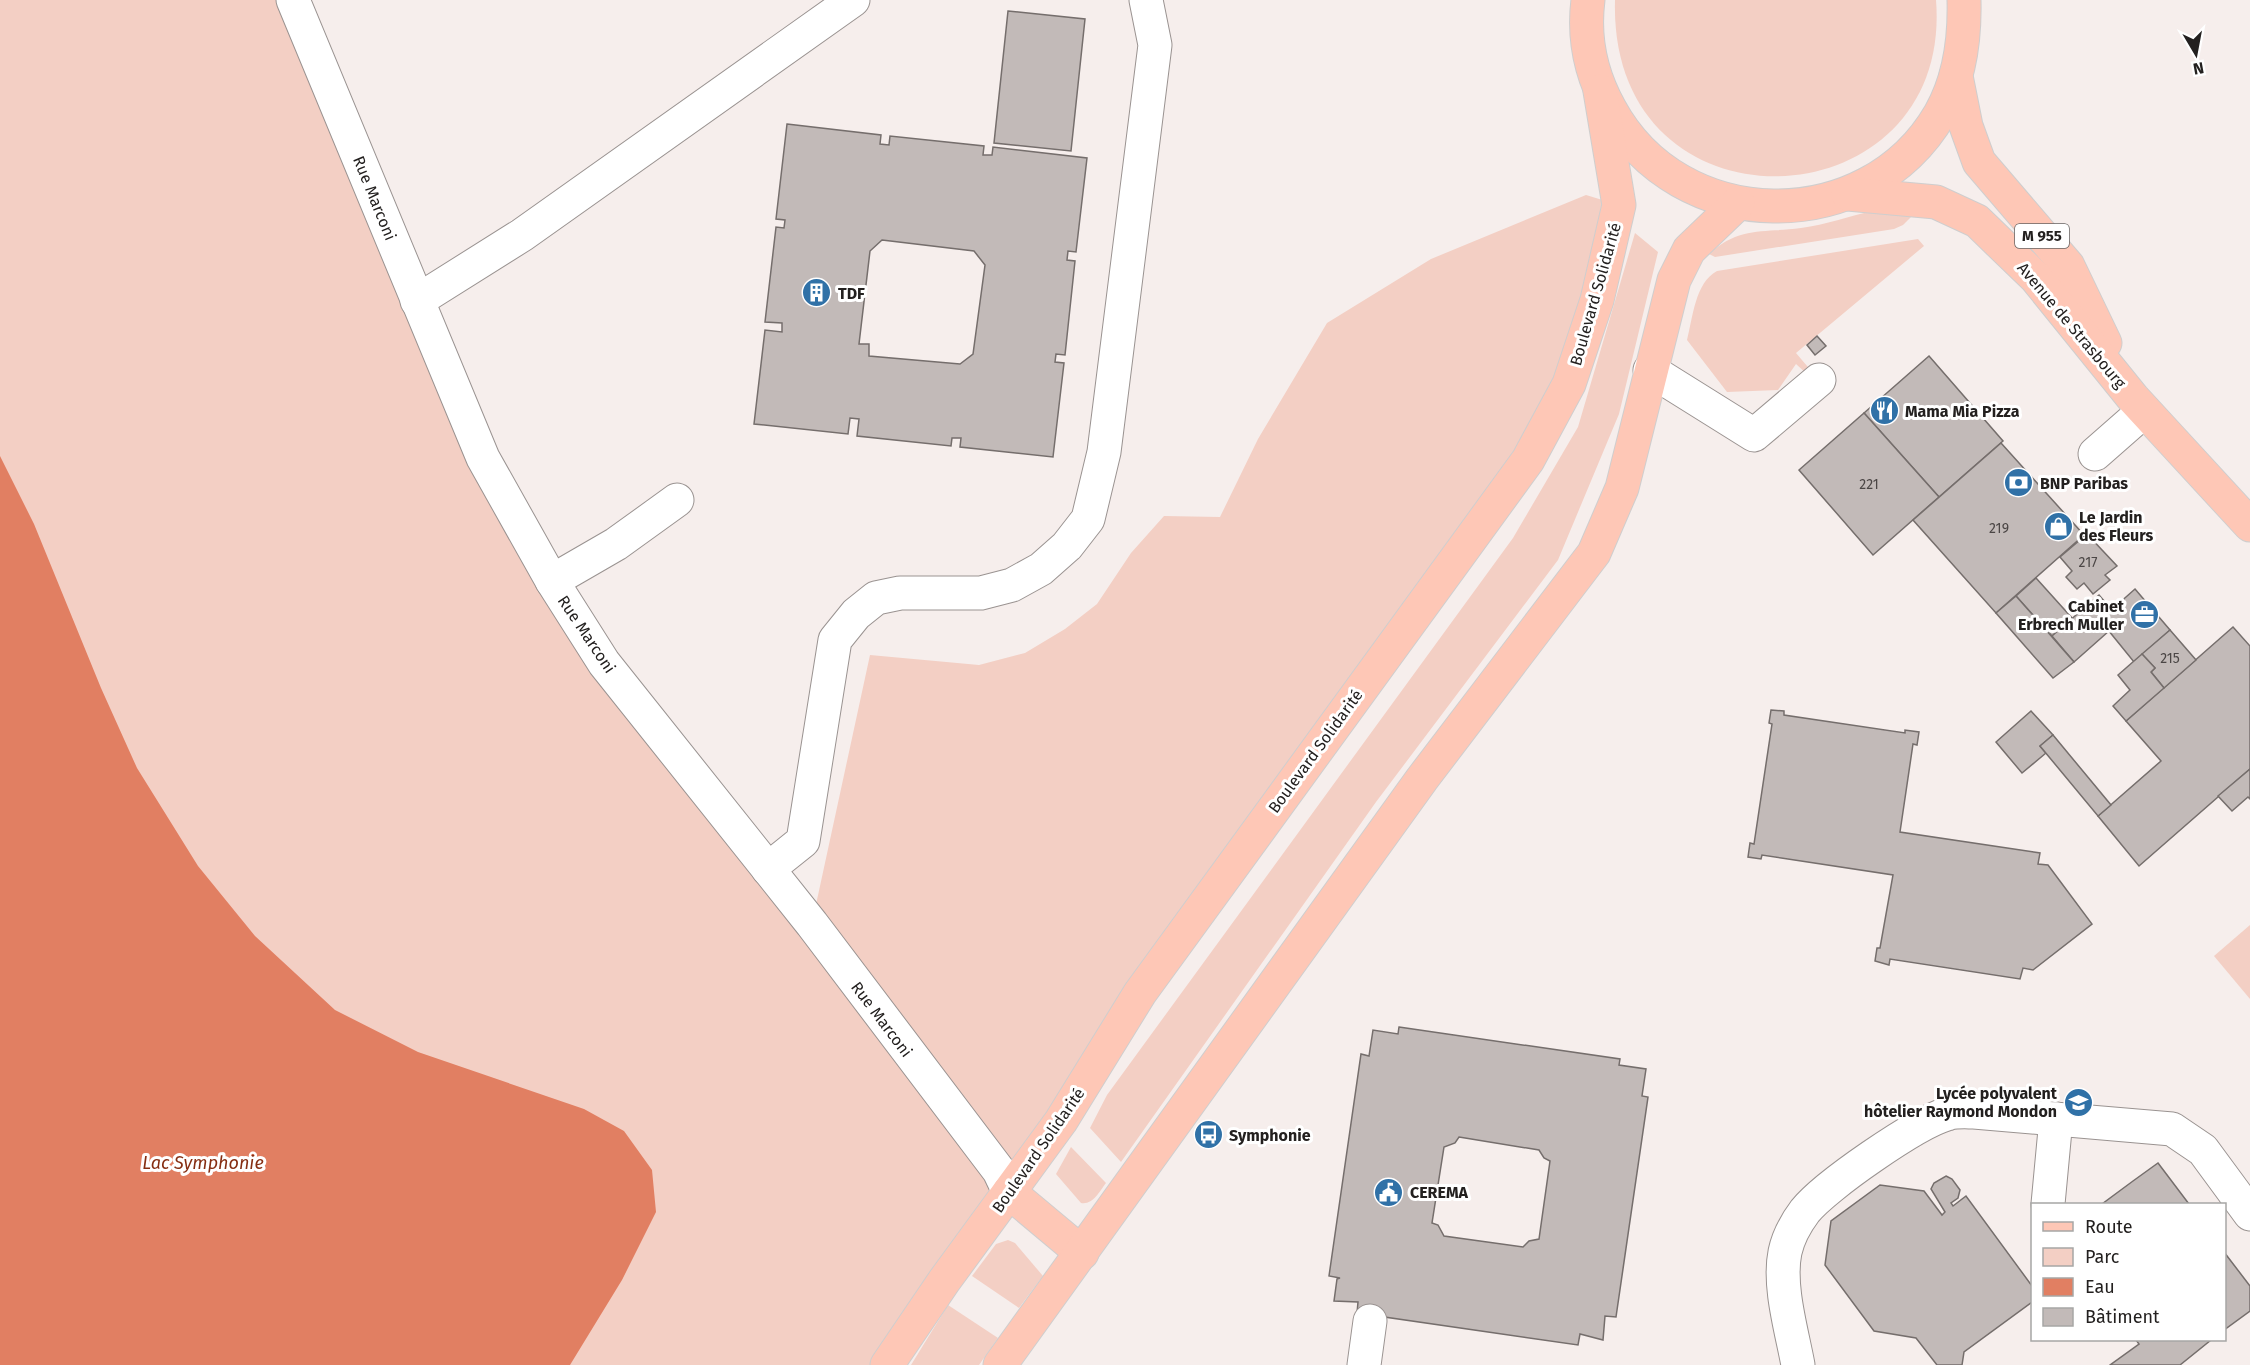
<svg xmlns="http://www.w3.org/2000/svg" width="2250" height="1365" font-family="'Fira Sans',sans-serif">
  <style>
    .green { fill: #f3cfc4 }
    .water { fill: #e17f62 }
    .building { fill: #c2bab8; stroke: #756e6c; stroke-width: 1.5; fill-rule: evenodd }
    .lines { fill: none; stroke-linecap: round; stroke-linejoin: round }
    .minor-casing { stroke: #9a9391; stroke-width: 35 }
    .major-casing { stroke: #cfcece; stroke-width: 35 }
    .minor { stroke: #fff; stroke-width: 33 }
    .major { stroke: #fec7b6; stroke-width: 33 }
    .labels { text-anchor: middle; stroke-width: 6; stroke-linejoin: round; paint-order: stroke }
    .number-label { font-size: 14px; fill: #4b4645 }
    .shield { fill: #fff; stroke: #656362; stroke-width: 1.5 }
    .shield-label { font-size: 15px; font-weight: bold; fill: #23201f }
    .street-label { font-size: 16px; fill: #23201f; stroke: #fff }
    .poi-label { font-size: 16px; font-weight: bold; fill: #23201f; stroke: #fff; text-anchor: start }
    .water-label { font-size: 18px; font-style: italic; fill: #862e12; stroke: #fff }
  </style>
  <rect width="100%" height="100%" fill="#f6eeec"/>
  <g class="green">
    <polygon points="0,0 293,0 552,581 812,923 870,655 979,665 1025,653 1065,629 1097,604 1131,553 1164,516 1220,517 1258,439 1327,323 1431,259 1586,195 1619,205 1569,384 887,1365 0,1365"/>
    <path d="M1615,0H1936C1954,226 1608,244 1615,0Z"/>
    <path d="M1873,211H1917L1903,225L1894,229L1715,257L1709,254C1739,226 1764,233 1801,228C1826,225 1849,216 1873,211Z"/>
    <polygon points="1635,233 1658,252 1619,414 1558,560 1376,802 1121,1162 1090,1128 1107,1095 1513,538 1578,427"/>
    <path d="M1918,239L1924,246L1796,353L1813,373L1808,375L1796,364L1778,390L1727,392L1687,340C1693,317 1695,283 1717,271Z"/>
    <polygon points="2250,925 2250,999 2214,956"/>
    <path d="M1071,1147L1106,1183C1099,1192 1093,1205 1081,1203L1056,1174Z"/>
    <polygon points="1008,1240 1015,1243 1043,1276 1019,1308 972,1276 996,1244"/>
    <polygon points="948,1305 998,1338 979,1365 911,1365"/>
  </g>
  <polygon class="water" points="0,456 34,524 101,688 137,768 198,866 255,936 335,1010 418,1052 584,1109 624,1131 652,1170 656,1212 622,1280 570,1365 0,1365"/>
  <g class="building">
    <polygon points="1008,11 1085,19 1071,151 994,143"/>
    <path d="M787,124L881,135L880,144L889,145L890,136L984,146L983,155H992L993,147L1087,158L1076,252L1068,251L1067,260L1075,261L1065,355L1056,354L1055,362L1064,363L1053,457L960,447L961,438H952L951,446L857,436L859,419L850,418L848,434L754,424L765,330L782,332V323L765,322L776,227L784,228L785,220L776,219ZM882,240L974,251L985,265L973,354L960,364L869,356V344H859L870,251Z"/>
    <polygon points="1817,336 1826,346 1815,355 1807,345"/>
    <polygon points="1929,356 2003,441 1939,497 1864,413"/>
    <polygon points="1864,413 1939,497 1873,555 1799,470"/>
    <polygon points="2001,443 2084,535 1996,613 1913,520"/>
    <polygon points="2087,534 2117,566 2105,575 2110,580 2093,594 2084,583 2077,589 2066,577 2072,571 2060,557"/>
    <polygon points="2036,578 2072,618 2052,636 2016,596"/>
    <polygon points="2135,589 2170,630 2134,662 2100,620"/>
    <polygon points="2099,595 2111,609 2100,620 2109,631 2074,662 2052,636"/>
    <polygon points="2016,596 2074,662 2053,678 1996,613"/>
    <polygon points="2233,627 2250,646 2250,769 2139,866 2098,816 2161,761 2126,721"/>
    <polygon points="2170,630 2196,660 2164,688 2151,672 2155,668 2142,654"/>
    <polygon points="2142,654 2155,668 2151,672 2164,688 2126,721 2113,706 2130,690 2118,675"/>
    <polygon points="1771,710 1784,711 1784,715 1905,733 1905,730 1919,732 1917,745 1913,744 1900,832 2040,853 2038,864 2048,865 2092,924 2033,970 2023,968 2020,979 1890,959 1889,965 1875,961 1877,948 1880,948 1893,875 1762,855 1761,859 1748,857 1750,843 1754,844 1772,724 1769,723"/>
    <polygon points="2031,711 2053,735 2040,746 2046,753 2022,773 1996,742"/>
    <polygon points="2053,735 2111,805 2098,816 2040,746"/>
    <polygon points="2250,769 2250,799 2248,797 2232,811 2218,796"/>
    <path d="M1399,1027L1620,1059L1619,1065L1646,1069L1642,1096L1648,1097L1616,1317L1605,1316L1603,1340L1580,1334L1578,1345L1357,1313L1358,1302L1334,1301L1337,1279L1340,1278L1329,1276L1361,1054L1369,1056L1373,1030L1398,1034ZM1459,1137L1539,1150L1544,1158L1550,1161L1539,1239L1529,1241L1523,1247L1444,1236L1438,1225L1432,1223L1444,1147L1455,1143Z"/>
    <polygon points="2158,1163 2189,1204 2102,1204 2133,1181"/>
    <polygon points="1946,1176 1952,1179 1960,1190 1958,1198 1951,1203 1953,1206 1966,1196 2032,1286 2032,1302 1964,1352 1962,1365 1937,1365 1916,1338 1874,1331 1825,1265 1831,1221 1880,1185 1924,1191 1942,1215 1945,1212 1931,1189 1934,1183"/>
    <polygon points="2224,1252 2250,1286 2250,1311 2224,1330"/>
    <polygon points="2136,1340 2211,1340 2180,1365 2110,1365 2139,1344"/>
  </g>
  <g class="lines">
    <defs>
      <g id="minor">
        <polyline points="293,0 483,458 552,581 604,663 812,924 999,1171 1009,1192"/>
        <polyline points="417,301 522,235 853,0"/>
        <polyline points="1650,370 1754,435 1819,380"/>
        <polyline points="2095,454 2144,411"/>
        <polyline points="552,581 616,544 677,500"/>
        <polyline points="768,869 803,841 835,640 856,614 876,598 900,593 981,593 1012,585 1041,569 1067,546 1088,519 1104,452 1155,45 1146,0"/>
        <polyline points="2048,1204 2056,1119"/>
        <polyline points="1364,1365 1370,1321"/>
        <path d="M1798,1365C1792,1332 1778,1286 1785,1252C1788,1238 1796,1223 1805,1211C1825,1186 1916,1123 1947,1114C1955,1111 1966,1112 1974,1112L2172,1129L2203,1150L2250,1214"/>
      </g>
      <g id="major">
        <path d="M1588,0C1583,39 1591,75 1610,109C1679,236 1867,239 1940,114C1960,79 1965,39 1964,0"/>
        <polyline points="1956,76 1966,126 1979,162 2068,266 2105,343"/>
        <polyline points="1848,194 1936,202 1977,221 2036,278 2133,398 2250,525"/>
        <polyline points="1009,1192 1082,1253"/>
        <polyline points="887,1365 944,1281 1061,1121 1140,993 1528,460 1569,384 1597,300 1619,205 1600,91"/>
        <polyline points="1000,1365 1422,779 1594,553 1622,488 1674,280 1689,250 1738,203"/>
      </g>
    </defs>
    <use href="#minor" class="minor-casing"/>
    <use href="#major" class="major-casing"/>
    <use href="#minor" class="minor"/>
    <use href="#major" class="major"/>
  </g>
  <defs>
    <symbol id="building-disc" viewBox="-11 -11 22 22"><circle r="9.5" fill="#3071a7" stroke="#fff"/><path d="M-4-6H4V6H1V3H-1V6H-4ZM-2.5-4.3h1.7v1.8h-1.7ZM.8-4.3h1.7v1.8H.8ZM-2.5-1h1.7V.8h-1.7ZM.8-1h1.7V.8H.8Z" fill="#fff"/></symbol>
    <symbol id="restaurant-disc" viewBox="-11 -11 22 22"><circle r="9.5" fill="#3071a7" stroke="#fff"/><path d="M-5-6h1v4h1v-4h1v4h1v-4h1v5L-1.5 .5V6h-2V.5L-5-1ZM5-6V6H3V1.5H1.5Q1.5-4 5-6Z" fill="#fff"/></symbol>
    <symbol id="bank-disc" viewBox="-11 -11 22 22"><circle r="9.5" fill="#3071a7" stroke="#fff"/><path d="M-6-4H6V4H-6ZM0-2.3a2.3 2.3 0 1 0 0 4.6a2.3 2.3 0 1 0 0-4.6Z" fill="#fff"/></symbol>
    <symbol id="shop-disc" viewBox="-11 -11 22 22"><circle r="9.5" fill="#3071a7" stroke="#fff"/><path d="M-5-2.5h2.3a2.7 3.5 0 0 1 5.4 0H5L5.5 6h-11ZM-1.5-2.5h3a1.5 2.3 0 0 0-3 0Z" fill="#fff"/></symbol>
    <symbol id="office-disc" viewBox="-11 -11 22 22"><circle r="9.5" fill="#3071a7" stroke="#fff"/><path d="M-6-3h4V-5.5h4V-3h4V5H-6ZM-1-4.5V-3h2v-1.5ZM-6 0V1H6V0Z" fill="#fff"/></symbol>
    <symbol id="school-disc" viewBox="-11 -11 22 22"><circle r="9.5" fill="#3071a7" stroke="#fff"/><path d="M0-5L7-2L0 1L-7-2ZM-4 1L0 2.5L4 1V4Q0 6-4 4Z" fill="#fff"/></symbol>
    <symbol id="bus-disc" viewBox="-11 -11 22 22"><circle r="9.5" fill="#3071a7" stroke="#fff"/><path d="M-5-6H5V4H4V6H2V4H-2V6H-4V4H-5ZM-3.5-4V0h7V-4ZM-3.5 1.2v1.5H-2V1.2ZM2 1.2v1.5H3.5V1.2Z" fill="#fff"/></symbol>
    <symbol id="civic-disc" viewBox="-11 -11 22 22"><circle r="9.5" fill="#3071a7" stroke="#fff"/><path d="M-.6-6.5H3V-4.5H.6V-3L4-1V1h2V6H-6V1h2V-1L-.6-3ZM-1.2 2.5V6h2.4V2.5Z" fill="#fff"/></symbol>
  </defs>
  <g fill-rule="evenodd">
    <use href="#building-disc" x="800" y="276" width="33" height="33"/>
    <use href="#restaurant-disc" x="1868" y="394" width="33" height="33"/>
    <use href="#bank-disc" x="2002" y="466" width="33" height="33"/>
    <use href="#shop-disc" x="2042" y="510" width="33" height="33"/>
    <use href="#office-disc" x="2128" y="598" width="33" height="33"/>
    <use href="#school-disc" x="2062" y="1086" width="33" height="33"/>
    <use href="#bus-disc" x="1192" y="1118" width="33" height="33"/>
    <use href="#civic-disc" x="1372" y="1176" width="33" height="33"/>
  </g>
  <g class="labels">
    <g class="number-label">
      <text x="1869" y="489">221</text>
      <text x="1999" y="533">219</text>
      <text x="2088" y="567">217</text>
      <text x="2170" y="663">215</text>
    </g>
    <rect class="shield" x="2015" y="224" width="54" height="24" rx="4.5"/>
    <g class="shield-label">
      <text x="2042" y="241">M 955</text>
    </g>
    <g class="street-label">
      <text transform="translate(375 198) rotate(68)" y="6">Rue Marconi</text>
      <text transform="translate(1595 294) rotate(-74)" y="6">Boulevard Solidarité</text>
      <text transform="translate(2072 325) rotate(50)" y="6">Avenue de Strasbourg</text>
      <text transform="translate(587 634) rotate(56)" y="6">Rue Marconi</text>
      <text transform="translate(1315 751) rotate(-54)" y="6">Boulevard Solidarité</text>
      <text transform="translate(882 1019) rotate(53)" y="6">Rue Marconi</text>
      <text transform="translate(1038 1150) rotate(-55)" y="6">Boulevard Solidarité</text>
    </g>
    <g class="poi-label">
      <text x="838" y="299">TDF</text>
      <text x="1905" y="417">Mama Mia Pizza</text>
      <text x="2040" y="489">BNP Paribas</text>
      <text x="2079" y="523">Le Jardin<tspan x="2079" dy="18">des Fleurs</tspan></text>
      <text x="2124" y="612" text-anchor="end">Cabinet<tspan x="2124" dy="18">Erbrech Muller</tspan></text>
      <text x="2057" y="1099" text-anchor="end">Lycée polyvalent<tspan x="2057" dy="18">hôtelier Raymond Mondon</tspan></text>
      <text x="1229" y="1141">Symphonie</text>
      <text x="1410" y="1198">CEREMA</text>
    </g>
    <g class="water-label">
      <text x="203" y="1169">Lac Symphonie</text>
    </g>
  </g>
  <rect x="2031" y="1203" width="195" height="138" fill="#ffffff" stroke="#a7a6a5" stroke-width="1.5"/>
  <rect x="2043" y="1222" width="30" height="9" fill="#fec7b6" stroke="#a7a6a5" stroke-width="1.5"/>
  <text x="2085" y="1233" font-size="18" fill="#23201f">Route</text>
  <rect x="2043" y="1248" width="30" height="18" fill="#f3cfc4" stroke="#a7a6a5" stroke-width="1.5"/>
  <text x="2085" y="1263" font-size="18" fill="#23201f">Parc</text>
  <rect x="2043" y="1278" width="30" height="18" fill="#e17f62" stroke="#a7a6a5" stroke-width="1.5"/>
  <text x="2085" y="1293" font-size="18" fill="#23201f">Eau</text>
  <rect x="2043" y="1308" width="30" height="18" fill="#c2bab8" stroke="#a7a6a5" stroke-width="1.5"/>
  <text x="2085" y="1323" font-size="18" fill="#23201f">Bâtiment</text>
  <g transform="translate(2196 54) rotate(170)" stroke="#ffffff" stroke-width="4.5" paint-order="stroke">
  <path d="M0-4.5L10 22L0 15L-10 22Z" fill="#23201f"/>
  <text y="-9" font-size="16" font-weight="bold" text-anchor="middle" fill="#23201f">N</text>
  </g>
</svg>
